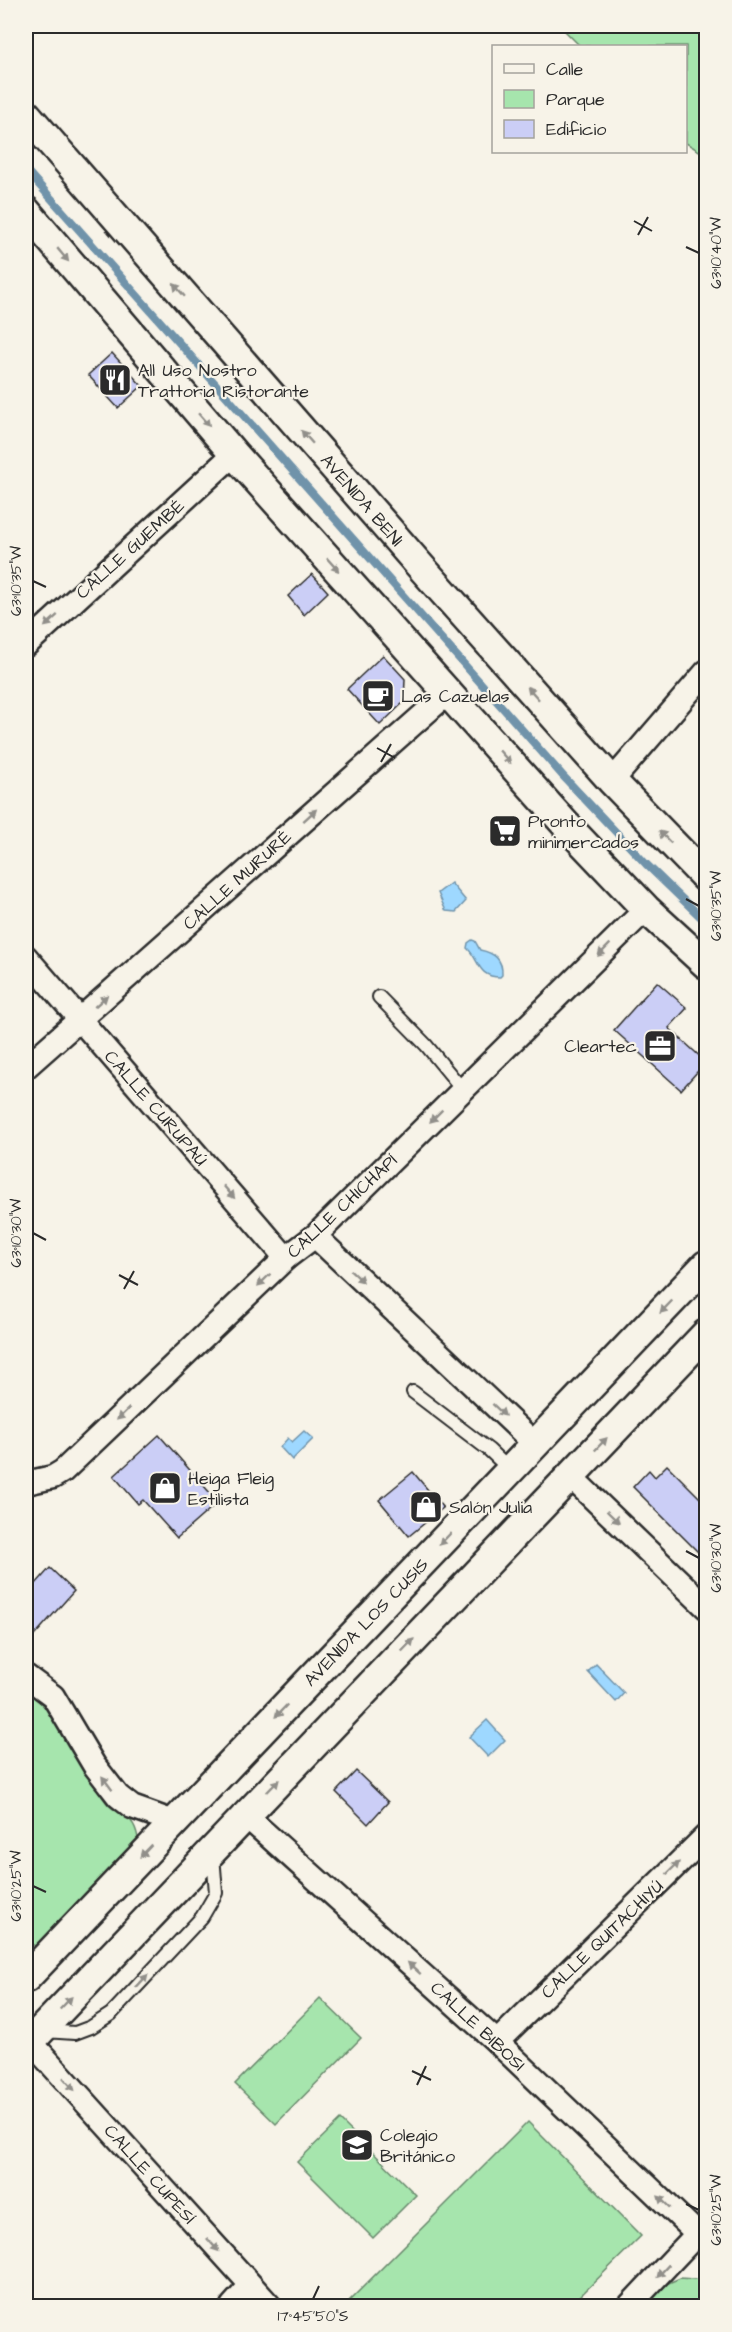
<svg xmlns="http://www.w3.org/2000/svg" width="732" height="2332" font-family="'Architects Daughter',sans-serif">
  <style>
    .green { fill: #a6e5ad; stroke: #68886c; stroke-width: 1.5 }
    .water { fill: #9ed8ff; stroke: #7093aa; stroke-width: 1.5 }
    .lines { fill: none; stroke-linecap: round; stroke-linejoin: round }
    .stream { stroke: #7093aa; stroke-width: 8 }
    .building { fill: #cbcef6; stroke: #2b2b2b; stroke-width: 1.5 }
    .service-casing { stroke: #2b2b2b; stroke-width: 16 }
    .minor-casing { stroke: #2b2b2b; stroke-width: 27 }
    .tertiary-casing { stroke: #2b2b2b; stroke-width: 33 }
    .service { stroke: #f7f3e8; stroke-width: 12 }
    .minor { stroke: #f7f3e8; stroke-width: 22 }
    .tertiary { stroke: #f7f3e8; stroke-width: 28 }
    .oneway { fill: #918f8a }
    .ticks { fill: none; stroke: #2b2b2b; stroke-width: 2 }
    .labels { text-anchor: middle; stroke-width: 4.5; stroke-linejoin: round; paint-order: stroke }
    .poi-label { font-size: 18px; fill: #2b2b2b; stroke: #f7f3e8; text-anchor: start }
    .street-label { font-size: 18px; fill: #2b2b2b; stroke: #f7f3e8 }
    .neatline { fill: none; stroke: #2b2b2b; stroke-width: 2 }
    .ticks-label { font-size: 15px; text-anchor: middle; fill: #2b2b2b }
  </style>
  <rect width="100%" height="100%" fill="#f7f3e8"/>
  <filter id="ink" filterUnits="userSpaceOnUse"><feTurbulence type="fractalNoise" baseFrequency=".0167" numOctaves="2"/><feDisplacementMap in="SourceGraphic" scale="12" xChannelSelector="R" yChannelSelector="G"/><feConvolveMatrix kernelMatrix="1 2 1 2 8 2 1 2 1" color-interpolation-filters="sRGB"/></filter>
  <g filter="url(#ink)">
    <g class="green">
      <polygon points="560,26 706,26 706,155 686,143 686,46 580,46"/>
      <path d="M26,1690C42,1702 67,1731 77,1749C87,1767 93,1785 106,1802C118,1818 133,1811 138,1838L35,1946L26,1940Z"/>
      <polygon points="320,1998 361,2038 276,2124 235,2084"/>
      <polygon points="340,2120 416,2195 373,2238 297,2162"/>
      <polygon points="528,2122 641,2236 570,2306 344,2306"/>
      <polygon points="680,2278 706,2280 706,2306 643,2306 664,2285"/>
    </g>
    <g class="water">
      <polygon points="451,883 466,901 456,912 446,911 438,893"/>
      <path d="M472,940L475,941L480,950C494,953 503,959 502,975L500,977C477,977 480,960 467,948L468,943Z"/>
      <polygon points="304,1431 313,1439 292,1460 280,1447 288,1438 292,1442"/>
      <polygon points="596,1664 624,1693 616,1702 588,1672"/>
      <polygon points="487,1720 505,1740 488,1757 469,1737"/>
    </g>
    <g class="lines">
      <polyline class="stream" points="26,170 563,776 646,864 706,922"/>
    </g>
    <g class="building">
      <polygon points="112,353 142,386 118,408 88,375"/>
      <polygon points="312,574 328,592 304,615 288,596"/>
      <polygon points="383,655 405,679 404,702 380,725 347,689"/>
      <polygon points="657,982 687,1008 669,1028 706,1062 681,1090 614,1030"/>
      <polygon points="159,1435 218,1502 177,1538 143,1500 138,1504 114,1476"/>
      <polygon points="667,1465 706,1504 706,1560 633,1487 649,1470 655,1477"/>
      <polygon points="413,1472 443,1508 409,1536 379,1500"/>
      <polygon points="50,1568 74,1591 26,1645 26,1595"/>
      <polygon points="356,1771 388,1802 368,1824 336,1792"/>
    </g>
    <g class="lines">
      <defs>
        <g id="service">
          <polyline points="379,997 426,1045 463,1090"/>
          <polyline points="413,1392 489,1450 510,1470"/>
          <polyline points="44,2031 75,2033 91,2027 111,2014 202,1917 216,1893 213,1855"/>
        </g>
        <g id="minor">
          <polyline points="26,645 234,454"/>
          <polyline points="612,781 706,672"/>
          <polyline points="26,957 286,1258"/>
          <polyline points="26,1067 448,693"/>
          <polyline points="315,1236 535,1444"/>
          <polyline points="570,1476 706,1607"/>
          <polyline points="26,1483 53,1477 63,1471 286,1258 315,1236 646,909"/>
          <polyline points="26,1676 53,1696 94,1765 118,1796 132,1807 174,1822"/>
          <polyline points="245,1815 497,2042 706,2242"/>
          <polyline points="30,2041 270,2306"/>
          <polyline points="497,2042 706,1836"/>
          <polyline points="232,2306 250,2286"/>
          <polyline points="629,2306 697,2234"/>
        </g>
        <g id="tertiary">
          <polyline points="26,114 421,567 612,781 706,878"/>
          <polyline points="26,211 234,454 567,826 646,909 706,964"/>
          <polyline points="26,1978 706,1265"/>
          <polyline points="26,2046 706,1334"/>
        </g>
      </defs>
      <use href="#service" class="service-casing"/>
      <use href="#minor" class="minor-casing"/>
      <use href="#tertiary" class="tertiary-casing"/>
      <use href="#service" class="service"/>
      <use href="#minor" class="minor"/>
      <use href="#tertiary" class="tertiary"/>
    </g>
    <defs><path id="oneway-solid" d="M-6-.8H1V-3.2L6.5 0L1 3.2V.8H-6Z" transform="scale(1.5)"/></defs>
    <g class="oneway">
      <use href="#oneway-solid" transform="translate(63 255) rotate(50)"/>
      <use href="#oneway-solid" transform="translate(179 290) rotate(-131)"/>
      <use href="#oneway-solid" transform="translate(204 420) rotate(49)"/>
      <use href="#oneway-solid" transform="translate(307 437) rotate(-131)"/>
      <use href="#oneway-solid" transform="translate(333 565) rotate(48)"/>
      <use href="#oneway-solid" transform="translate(51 621) rotate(138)"/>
      <use href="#oneway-solid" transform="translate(533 693) rotate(-132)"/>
      <use href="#oneway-solid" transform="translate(505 757) rotate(48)"/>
      <use href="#oneway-solid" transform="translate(310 815) rotate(-42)"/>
      <use href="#oneway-solid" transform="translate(665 837) rotate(-134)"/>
      <use href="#oneway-solid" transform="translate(604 950) rotate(135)"/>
      <use href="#oneway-solid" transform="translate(101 1001) rotate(-42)"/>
      <use href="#oneway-solid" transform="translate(436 1116) rotate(135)"/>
      <use href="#oneway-solid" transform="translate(229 1192) rotate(49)"/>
      <use href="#oneway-solid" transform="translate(357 1276) rotate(43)"/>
      <use href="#oneway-solid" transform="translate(264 1280) rotate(136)"/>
      <use href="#oneway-solid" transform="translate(666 1307) rotate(134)"/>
      <use href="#oneway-solid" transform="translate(499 1410) rotate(43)"/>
      <use href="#oneway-solid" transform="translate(123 1414) rotate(136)"/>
      <use href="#oneway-solid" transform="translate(601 1444) rotate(-46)"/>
      <use href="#oneway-solid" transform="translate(613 1517) rotate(44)"/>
      <use href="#oneway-solid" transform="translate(445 1539) rotate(134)"/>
      <use href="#oneway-solid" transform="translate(408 1645) rotate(-46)"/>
      <use href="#oneway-solid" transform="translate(281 1711) rotate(134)"/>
      <use href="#oneway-solid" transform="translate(107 1783) rotate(-127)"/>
      <use href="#oneway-solid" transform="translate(273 1786) rotate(-46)"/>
      <use href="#oneway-solid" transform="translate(146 1851) rotate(134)"/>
      <use href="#oneway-solid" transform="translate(673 1868) rotate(-44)"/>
      <use href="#oneway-solid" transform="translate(414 1968) rotate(-138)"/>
      <use href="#oneway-solid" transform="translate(142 1981) rotate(-47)"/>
      <use href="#oneway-solid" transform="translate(66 2003) rotate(-46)"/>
      <use href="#oneway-solid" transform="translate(69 2084) rotate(48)"/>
      <use href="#oneway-solid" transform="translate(664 2202) rotate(-136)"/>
      <use href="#oneway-solid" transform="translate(213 2245) rotate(48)"/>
      <use href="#oneway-solid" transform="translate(663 2271) rotate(133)"/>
    </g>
  </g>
  <path class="ticks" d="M634,221L652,231M638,235L648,217M686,247L699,253M33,581L46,587M377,748L395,758M381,762L391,744M686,899L699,906M33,1233L46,1240M119,1275L138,1285M124,1289L134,1271M686,1551L699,1558M33,1886L46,1892M412,2071L431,2080M417,2085L426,2066M686,2204L699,2210M313,2299L319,2286"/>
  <defs>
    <symbol id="restaurant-square" viewBox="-11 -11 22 22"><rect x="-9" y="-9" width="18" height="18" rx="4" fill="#2b2b2b" stroke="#f7f3e8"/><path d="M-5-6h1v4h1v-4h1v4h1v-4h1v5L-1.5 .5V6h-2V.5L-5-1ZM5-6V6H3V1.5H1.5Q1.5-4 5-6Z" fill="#fff"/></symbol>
    <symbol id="cafe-square" viewBox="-11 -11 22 22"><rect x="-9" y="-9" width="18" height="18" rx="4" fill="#2b2b2b" stroke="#f7f3e8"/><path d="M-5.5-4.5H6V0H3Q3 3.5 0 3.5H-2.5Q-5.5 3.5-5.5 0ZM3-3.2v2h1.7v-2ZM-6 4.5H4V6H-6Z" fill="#fff"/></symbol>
    <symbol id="supermarket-square" viewBox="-11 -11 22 22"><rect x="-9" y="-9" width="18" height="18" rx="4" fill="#2b2b2b" stroke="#f7f3e8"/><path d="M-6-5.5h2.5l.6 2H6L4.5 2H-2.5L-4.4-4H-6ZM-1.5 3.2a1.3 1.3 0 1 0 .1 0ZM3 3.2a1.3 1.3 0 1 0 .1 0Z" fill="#fff"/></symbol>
    <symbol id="office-square" viewBox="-11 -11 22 22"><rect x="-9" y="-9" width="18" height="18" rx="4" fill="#2b2b2b" stroke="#f7f3e8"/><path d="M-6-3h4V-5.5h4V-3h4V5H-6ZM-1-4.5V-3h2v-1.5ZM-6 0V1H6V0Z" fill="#fff"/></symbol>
    <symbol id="shop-square" viewBox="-11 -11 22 22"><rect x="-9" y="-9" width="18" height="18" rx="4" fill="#2b2b2b" stroke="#f7f3e8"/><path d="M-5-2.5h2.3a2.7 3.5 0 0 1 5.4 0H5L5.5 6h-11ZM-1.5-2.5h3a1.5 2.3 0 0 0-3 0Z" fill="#fff"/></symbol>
    <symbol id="school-square" viewBox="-11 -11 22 22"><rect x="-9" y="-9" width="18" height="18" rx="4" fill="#2b2b2b" stroke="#f7f3e8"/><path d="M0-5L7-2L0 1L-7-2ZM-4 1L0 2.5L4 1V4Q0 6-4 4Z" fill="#fff"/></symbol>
  </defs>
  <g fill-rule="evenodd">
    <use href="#restaurant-square" x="96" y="361" width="38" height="38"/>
    <use href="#cafe-square" x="359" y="677" width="38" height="38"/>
    <use href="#supermarket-square" x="486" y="812" width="38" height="38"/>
    <use href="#office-square" x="641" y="1027" width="38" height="38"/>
    <use href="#shop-square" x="146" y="1469" width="38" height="38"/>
    <use href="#shop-square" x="407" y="1488" width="38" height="38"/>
    <use href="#school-square" x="338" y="2126" width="38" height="38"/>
  </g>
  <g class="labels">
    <g class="poi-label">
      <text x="138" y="376">All Uso Nostro<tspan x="138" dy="21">Trattoria Ristorante</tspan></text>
      <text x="401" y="702">Las Cazuelas</text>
      <text x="528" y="827">Pronto<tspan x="528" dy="21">minimercados</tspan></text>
      <text x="637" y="1052" text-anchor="end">Cleartec</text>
      <text x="188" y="1484">Heiga Fleig<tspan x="188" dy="21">Estilista</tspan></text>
      <text x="449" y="1513">Salón Julia</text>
      <text x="380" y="2141">Colegio<tspan x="380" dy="21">Británico</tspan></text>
    </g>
    <g class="street-label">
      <text transform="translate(362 500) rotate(49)" y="6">AVENIDA BENI</text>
      <text transform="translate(130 549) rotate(-42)" y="6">CALLE GUEMBÉ</text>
      <text transform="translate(237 880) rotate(-42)" y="6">CALLE MURURÉ</text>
      <text transform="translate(156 1108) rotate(49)" y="6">CALLE CURUPAÚ</text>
      <text transform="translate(342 1206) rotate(-43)" y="6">CALLE CHICHAPÍ</text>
      <text transform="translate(366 1622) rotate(-46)" y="6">AVENIDA LOS CUSIS</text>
      <text transform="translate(602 1939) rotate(-44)" y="6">CALLE QUITACHIYÚ</text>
      <text transform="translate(478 2026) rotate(43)" y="6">CALLE BIBOSI</text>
      <text transform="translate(150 2174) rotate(48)" y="6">CALLE CUPESÍ</text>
    </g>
  </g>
  <rect width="732" height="2332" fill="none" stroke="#f7f3e8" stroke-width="66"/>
  <rect x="492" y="45" width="195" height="108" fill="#f7f3e8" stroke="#a5a39c" stroke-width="1.5"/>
  <rect x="504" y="64" width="30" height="9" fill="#f7f3e8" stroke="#a5a39c" stroke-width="1.5"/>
  <text x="546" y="75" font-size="18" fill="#2b2b2b">Calle</text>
  <rect x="504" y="90" width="30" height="18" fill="#a6e5ad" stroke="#a5a39c" stroke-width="1.5"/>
  <text x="546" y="105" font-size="18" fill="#2b2b2b">Parque</text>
  <rect x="504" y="120" width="30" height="18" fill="#cbcef6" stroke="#a5a39c" stroke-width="1.5"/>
  <text x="546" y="135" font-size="18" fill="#2b2b2b">Edificio</text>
  <rect x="33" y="33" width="666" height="2266" class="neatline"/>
  <g class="ticks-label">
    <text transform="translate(716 253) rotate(-90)" y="5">63°10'40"W</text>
    <text transform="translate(16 581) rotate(-90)" y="5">63°10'35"W</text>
    <text transform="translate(716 906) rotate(-90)" y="5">63°10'35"W</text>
    <text transform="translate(16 1233) rotate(-90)" y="5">63°10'30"W</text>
    <text transform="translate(716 1558) rotate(-90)" y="5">63°10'30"W</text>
    <text transform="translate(16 1886) rotate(-90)" y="5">63°10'25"W</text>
    <text transform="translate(716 2210) rotate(-90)" y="5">63°10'25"W</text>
    <text x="313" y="2321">17°45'50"S</text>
  </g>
</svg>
